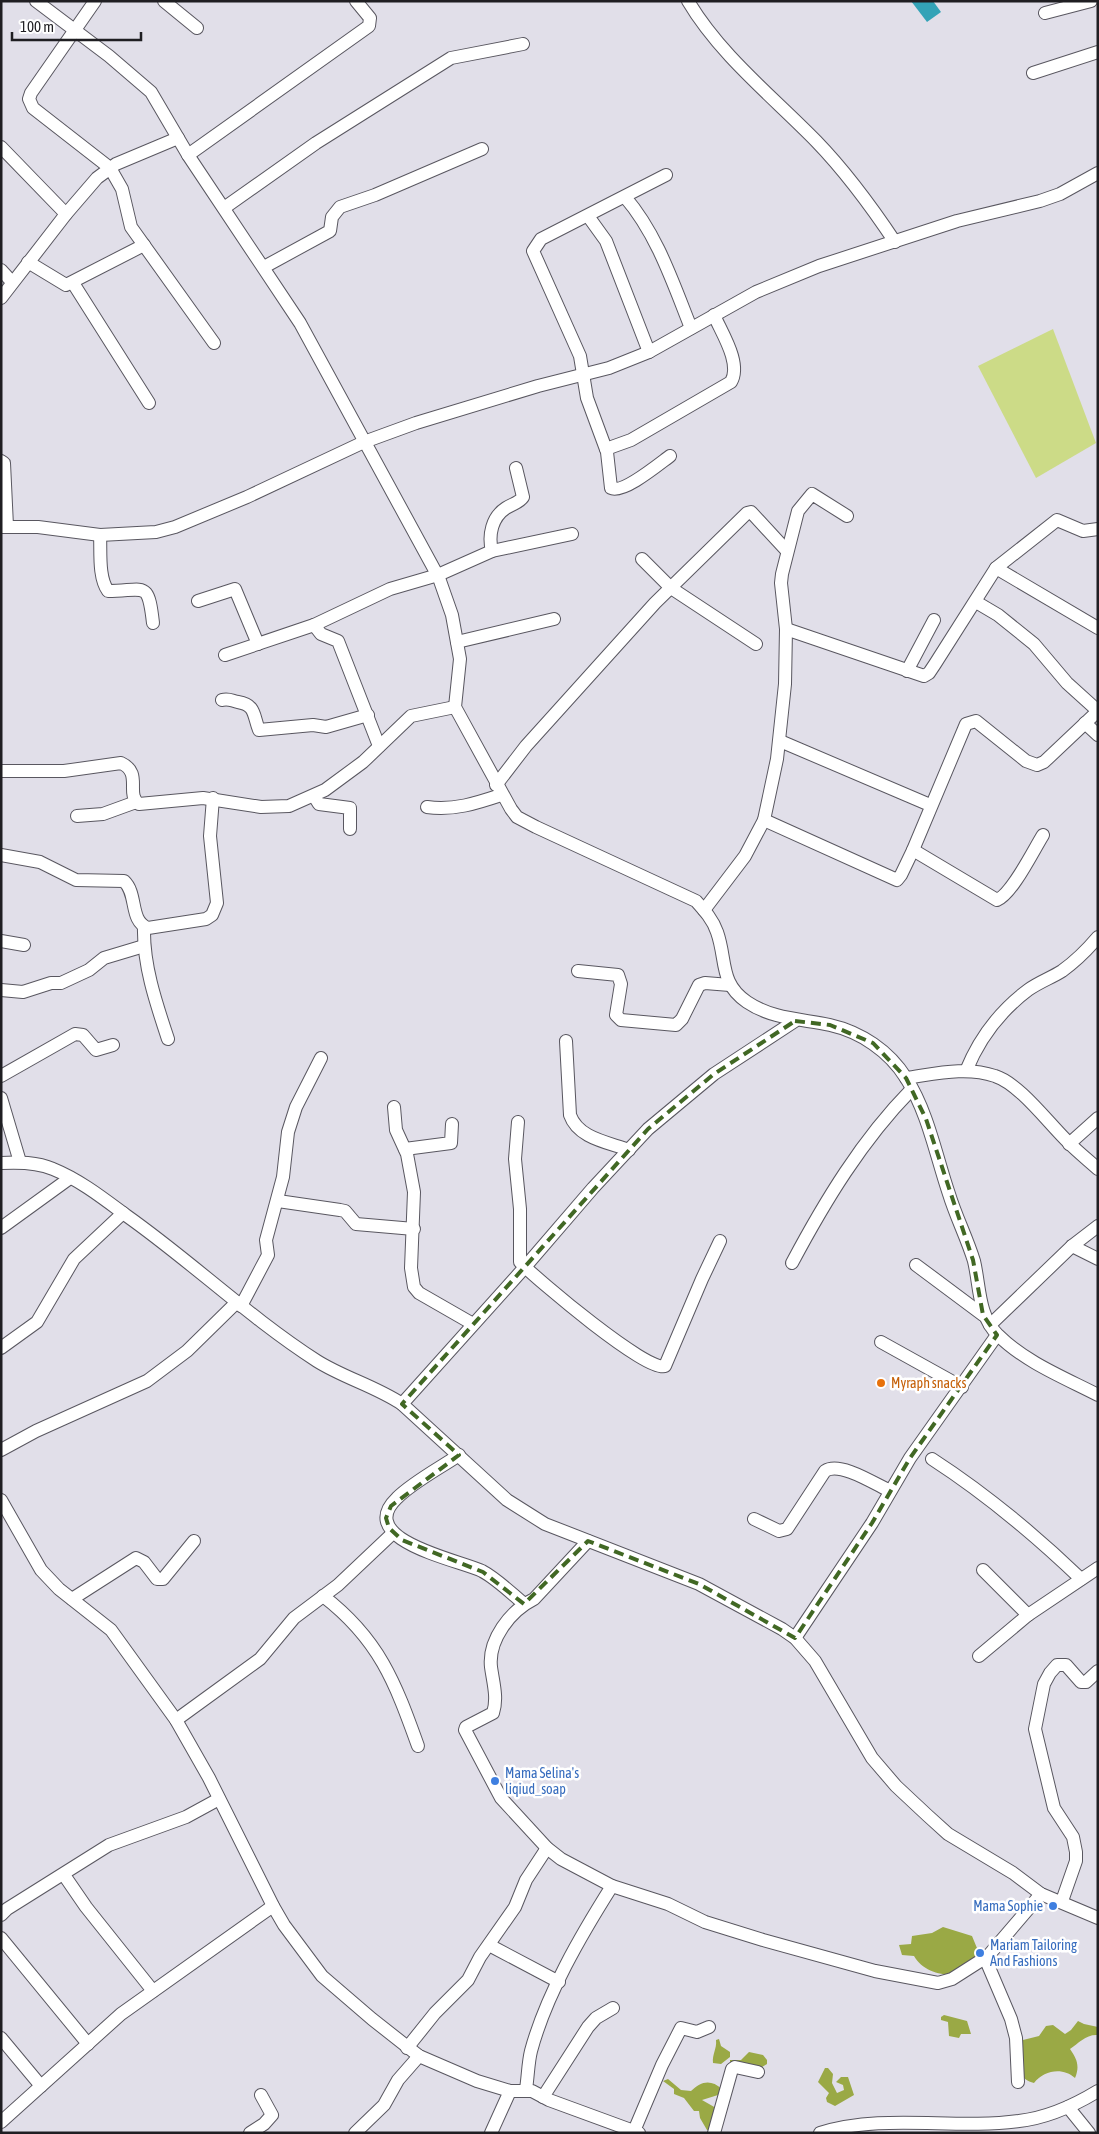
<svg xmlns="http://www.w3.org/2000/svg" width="1099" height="2134" font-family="'Asap Condensed',sans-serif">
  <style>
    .green { fill: #ccdb87 }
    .forest { fill: #9aa945 }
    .water { fill: #33a3b7 }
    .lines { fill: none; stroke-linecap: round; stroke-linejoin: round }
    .minor-casing { stroke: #595760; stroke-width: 14 }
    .minor { stroke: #fff; stroke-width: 12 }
    .marked { fill: none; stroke: #416824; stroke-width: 4; stroke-dasharray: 10 6; stroke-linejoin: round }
    .food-dot { fill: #e8710a; stroke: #fff; stroke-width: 2 }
    .shop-dot { fill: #3f7fe0; stroke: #fff; stroke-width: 2 }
    .labels { text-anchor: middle; stroke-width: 5; stroke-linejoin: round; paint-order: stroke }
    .food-label { font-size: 14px; fill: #c56008; stroke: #fff; text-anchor: start }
    .shop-label { font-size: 14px; fill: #366cbe; stroke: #fff; text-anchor: start }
  </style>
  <rect width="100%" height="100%" fill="#e1dfe9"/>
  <polygon class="green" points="1053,329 1096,443 1036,478 978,366"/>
  <g class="forest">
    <path d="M943,1927L972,1936L979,1953L952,1975C938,1975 921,1969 914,1956L902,1955L899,1945L911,1944L912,1936L932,1933Z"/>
    <polygon points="944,2015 967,2021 971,2034 961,2034 959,2038 949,2036 948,2022 941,2020 941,2017"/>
    <path d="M1078,2021L1084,2024L1098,2027V2035C1086,2034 1079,2043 1070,2049C1077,2059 1080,2066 1075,2078C1063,2067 1044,2070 1034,2083C1015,2079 1020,2060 1019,2044L1023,2040L1039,2036L1046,2026L1053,2025L1065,2034L1071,2030Z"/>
    <path d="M719,2039L721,2046L730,2052V2057L721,2064L713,2063C712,2054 717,2049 716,2040Z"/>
    <polygon points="749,2052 763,2055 767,2060 767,2064 762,2067 730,2063 730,2060 741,2060"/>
    <polygon points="825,2068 828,2068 833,2074 832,2083 837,2093 844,2090 843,2085 836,2082 841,2077 848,2077 854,2095 835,2106 827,2102 826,2098 829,2093 818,2082"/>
    <path d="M668,2079L681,2090L691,2091C701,2081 711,2079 722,2089L718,2095L702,2100L716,2108L714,2131L707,2130L700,2118L699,2111H694L684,2098L674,2094V2089L663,2081Z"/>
  </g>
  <polygon class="water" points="911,1 933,1 941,12 927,22"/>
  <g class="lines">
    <defs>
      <g id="minor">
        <path d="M36,1L109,56L151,92L188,155L300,323L439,578L452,615L460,659L455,707L511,809L517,817L536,827L696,901C705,911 713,920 717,932C727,960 719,983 747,1002C772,1019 802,1019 830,1025C861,1032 889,1051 906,1078C928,1112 936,1156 949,1194C956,1217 967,1238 974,1261C980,1286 978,1316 998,1335C1025,1362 1065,1378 1098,1395"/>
        <polyline points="95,1 31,93 29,99 33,108 110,168 122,189 131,227 214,343"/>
        <polyline points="164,1 197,28"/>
        <path d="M688,1C720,55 772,96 816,141C846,172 871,206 895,242"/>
        <polyline points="1045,13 1091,1"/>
        <polyline points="1033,73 1098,52"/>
        <polyline points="1,147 66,214"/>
        <polyline points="188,155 369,26 370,18 356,1"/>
        <path d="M666,175L541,239L533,251L580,356L587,398L607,452L611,488C623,494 659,464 670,456"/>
        <path d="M625,197C657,234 673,283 691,328"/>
        <polyline points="224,208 316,143 451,58 523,44"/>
        <polyline points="588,216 606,241 649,352"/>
        <polyline points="28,262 66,285 144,245"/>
        <polyline points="264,267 330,231 332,217 340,207 375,195 482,149"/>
        <polyline points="1,270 12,282"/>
        <polyline points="73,283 149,403"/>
        <polyline points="1,298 66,214 97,178 116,164 178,138"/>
        <path d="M606,449L631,440L731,382C742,363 721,332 714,315"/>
        <polyline points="1,461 4,463 7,526"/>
        <polyline points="1,527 38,527 100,535 156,532 175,527 247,497 364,442 416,423 538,386 609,368 649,352 756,292 819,266 957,221 1040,201 1060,194 1098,173"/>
        <path d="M100,535C101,551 98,577 108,591C145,591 148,579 153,623"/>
        <path d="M492,551C488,535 492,517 506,508C512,504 519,503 523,497L516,468"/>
        <polyline points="642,559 671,588 756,644"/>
        <polyline points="996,568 1098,628"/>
        <polyline points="198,601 235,589 258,644"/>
        <polyline points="976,602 998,615 1034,644 1067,683 1098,711"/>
        <polyline points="314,625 321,634 338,641 379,746"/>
        <polyline points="786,629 924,676 929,673 935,664 996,568 1057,520 1083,531 1098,529"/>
        <polyline points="457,642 554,619"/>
        <polyline points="225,655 314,625 390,589 438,575 492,551 572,534"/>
        <polyline points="907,671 934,620"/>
        <path d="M222,700C229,698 232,701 238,702C256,705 253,715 259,730L313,725L326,727L368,715"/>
        <polyline points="1085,723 1098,735"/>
        <polyline points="780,741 930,805"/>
        <path d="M1,771H64L121,763C143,773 125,794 139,804L203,798L261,807L289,806L325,790L363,762L411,716L455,707"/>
        <polyline points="496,785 526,746 655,603 747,513 751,512 787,551"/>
        <polyline points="314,796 319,804 350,808 350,829"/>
        <path d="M427,807C453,811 477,803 501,795"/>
        <polyline points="77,816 103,814 136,802"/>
        <polyline points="764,820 897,880 901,875 913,850 966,724 976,721 1026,761 1037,765 1044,762 1098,711"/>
        <path d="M913,850L997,900C1012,894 1033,851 1043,835"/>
        <path d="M1,855L40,862L76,880L124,881C138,894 129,921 148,928L206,919L212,915L217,903L210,836L213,798"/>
        <polyline points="704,910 745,856 764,820 777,759 785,684 786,629 781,583 782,574 798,511 812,494 847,516"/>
        <path d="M144,927C143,965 156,1003 168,1039"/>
        <polyline points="1,941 24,945"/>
        <polyline points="578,971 618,975 621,984 616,1015 621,1020 676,1025 682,1019 699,985 705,983 730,985"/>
        <polyline points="1,990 23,992 51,983 61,983 89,970 104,958 144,946"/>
        <path d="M566,1041L570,1115C578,1138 607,1142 629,1150"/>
        <path d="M966,1071C979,1039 1000,1011 1028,990C1039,982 1051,978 1062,971C1076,961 1087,950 1098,937"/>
        <polyline points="1,1076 75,1034 83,1035 96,1050 113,1045"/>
        <path d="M906,1078C935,1074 966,1066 995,1076C1020,1084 1049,1124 1069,1143C1078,1152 1088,1160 1098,1169"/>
        <polyline points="1,1098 20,1162"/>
        <polyline points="394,1107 396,1130 407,1154 414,1192 411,1268 414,1287 419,1293 473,1324"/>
        <path d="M518,1122L515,1159L520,1209V1262C536,1279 649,1374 665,1366L702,1279L720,1241"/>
        <polyline points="1069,1144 1098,1118"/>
        <polyline points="405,1149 451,1143 452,1124"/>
        <path d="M1,1163C19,1162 37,1162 53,1169C80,1180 104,1199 127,1216C192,1262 250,1318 317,1361C344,1378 375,1386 402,1404L507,1500L545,1524L699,1584L782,1629L795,1638L815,1661L872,1758L896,1786L927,1815L948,1834L1013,1873L1041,1894L1098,1918"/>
        <polyline points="278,1201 340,1210 345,1211 356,1224 414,1229"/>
        <polyline points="1,1228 70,1178"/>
        <polyline points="1072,1246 1098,1259"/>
        <path d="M792,1263C825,1201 862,1140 911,1090"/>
        <polyline points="916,1265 983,1315"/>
        <polyline points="241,1306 268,1255 266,1240 283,1177 288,1132 296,1107 321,1058"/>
        <polyline points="990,1325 1072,1246 1098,1226"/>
        <polyline points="881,1342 962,1387"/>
        <polyline points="1,1348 37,1322 74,1259 123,1213"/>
        <polyline points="402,1404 525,1267 593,1188 648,1129 714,1074 795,1021"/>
        <polyline points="1,1450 36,1431 147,1381 187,1351 237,1302"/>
        <path d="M459,1455C440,1468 413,1482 397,1498C353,1540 459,1560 482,1571C497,1579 511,1593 524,1604"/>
        <path d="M932,1459C986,1494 1034,1534 1081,1579"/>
        <polyline points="1,1500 41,1570 59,1589 111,1630 176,1720 209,1778 273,1906 284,1925 322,1976 372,2019 419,2056 477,2081 510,2091 532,2091 549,2100 639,2133"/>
        <path d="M754,1519L779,1531L787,1529L825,1471C840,1461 875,1484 890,1491"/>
        <path d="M588,1541L534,1599C510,1611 488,1640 491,1667C493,1682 498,1698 493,1713L466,1727L465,1730L501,1798L547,1848L561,1859L612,1886L668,1904L705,1922L763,1940L875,1971L938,1983L952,1979L988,1956L1041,1894"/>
        <polyline points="983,1570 1028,1615"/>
        <path d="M323,1596C379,1639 395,1682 418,1746"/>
        <polyline points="72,1599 136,1558 144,1562 157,1579 163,1579 194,1541"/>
        <polyline points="795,1638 872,1523 910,1458 997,1335"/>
        <polyline points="979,1656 1028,1615 1098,1568"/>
        <polyline points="176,1720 260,1659 294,1618 338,1585 393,1533"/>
        <polyline points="64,1875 86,1907 153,1991"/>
        <polyline points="1062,1901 1076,1861 1076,1852 1073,1837 1054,1808 1035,1729 1044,1684 1050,1673 1057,1665 1066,1665 1081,1682 1086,1682 1098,1671"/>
        <polyline points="1,1915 7,1909 109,1845 186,1817 219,1799"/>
        <polyline points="1,1938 88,2044"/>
        <polyline points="489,1945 559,1982"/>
        <polyline points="985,1958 1011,2019 1016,2038 1018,2082"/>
        <polyline points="1,2038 41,2086"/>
        <polyline points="407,2048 435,2013 468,1980 480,1957 515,1907 526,1880 547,1848"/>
        <path d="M526,2089C528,2077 528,2063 531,2051C546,1995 581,1935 612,1886"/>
        <polyline points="543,2097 588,2027 596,2018 613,2008"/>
        <polyline points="1068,2107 1089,2133"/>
        <polyline points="1,2122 121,2014 273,1906"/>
        <polyline points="634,2131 662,2065 681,2028 697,2032 709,2027"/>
        <polyline points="250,2133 264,2124 272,2115 261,2095"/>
        <polyline points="355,2133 384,2105 398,2080 419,2056"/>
        <polyline points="491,2133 510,2091"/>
        <polyline points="714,2133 732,2069 735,2067 758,2072"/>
        <path d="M820,2133C885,2113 953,2130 1019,2121C1046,2118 1075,2105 1098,2091"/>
      </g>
    </defs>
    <use href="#minor" class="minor-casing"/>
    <use href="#minor" class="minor"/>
  </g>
  <path class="marked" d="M795,1021L830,1025L873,1043L906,1078L926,1119L973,1260L983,1315L997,1335L910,1458L872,1523L795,1638L699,1584L588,1541L524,1604L483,1572L402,1540L389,1528L386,1518L391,1506L459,1455L402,1404L648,1129L714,1074Z"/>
  <circle class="food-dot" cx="881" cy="1383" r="5"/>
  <g class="shop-dot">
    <circle cx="495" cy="1781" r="5"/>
    <circle cx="1053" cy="1906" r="5"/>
    <circle cx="980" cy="1953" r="5"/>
  </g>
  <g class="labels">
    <g class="food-label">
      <text x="891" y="1388">Myraph snacks</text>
    </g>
    <g class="shop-label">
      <text x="505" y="1778">Mama Selina's<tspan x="505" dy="16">liqiud_soap</tspan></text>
      <text x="1043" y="1911" text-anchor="end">Mama Sophie</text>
      <text x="990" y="1950">Mariam Tailoring<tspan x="990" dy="16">And Fashions</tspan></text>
    </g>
  </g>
  <rect width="1099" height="2134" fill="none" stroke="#1f1e22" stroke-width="5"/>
  <path d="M12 32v8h129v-8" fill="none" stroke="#1f1e22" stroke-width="2.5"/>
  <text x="20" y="32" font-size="15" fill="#1f1e22" stroke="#ffffff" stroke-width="4" paint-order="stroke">100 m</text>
</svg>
